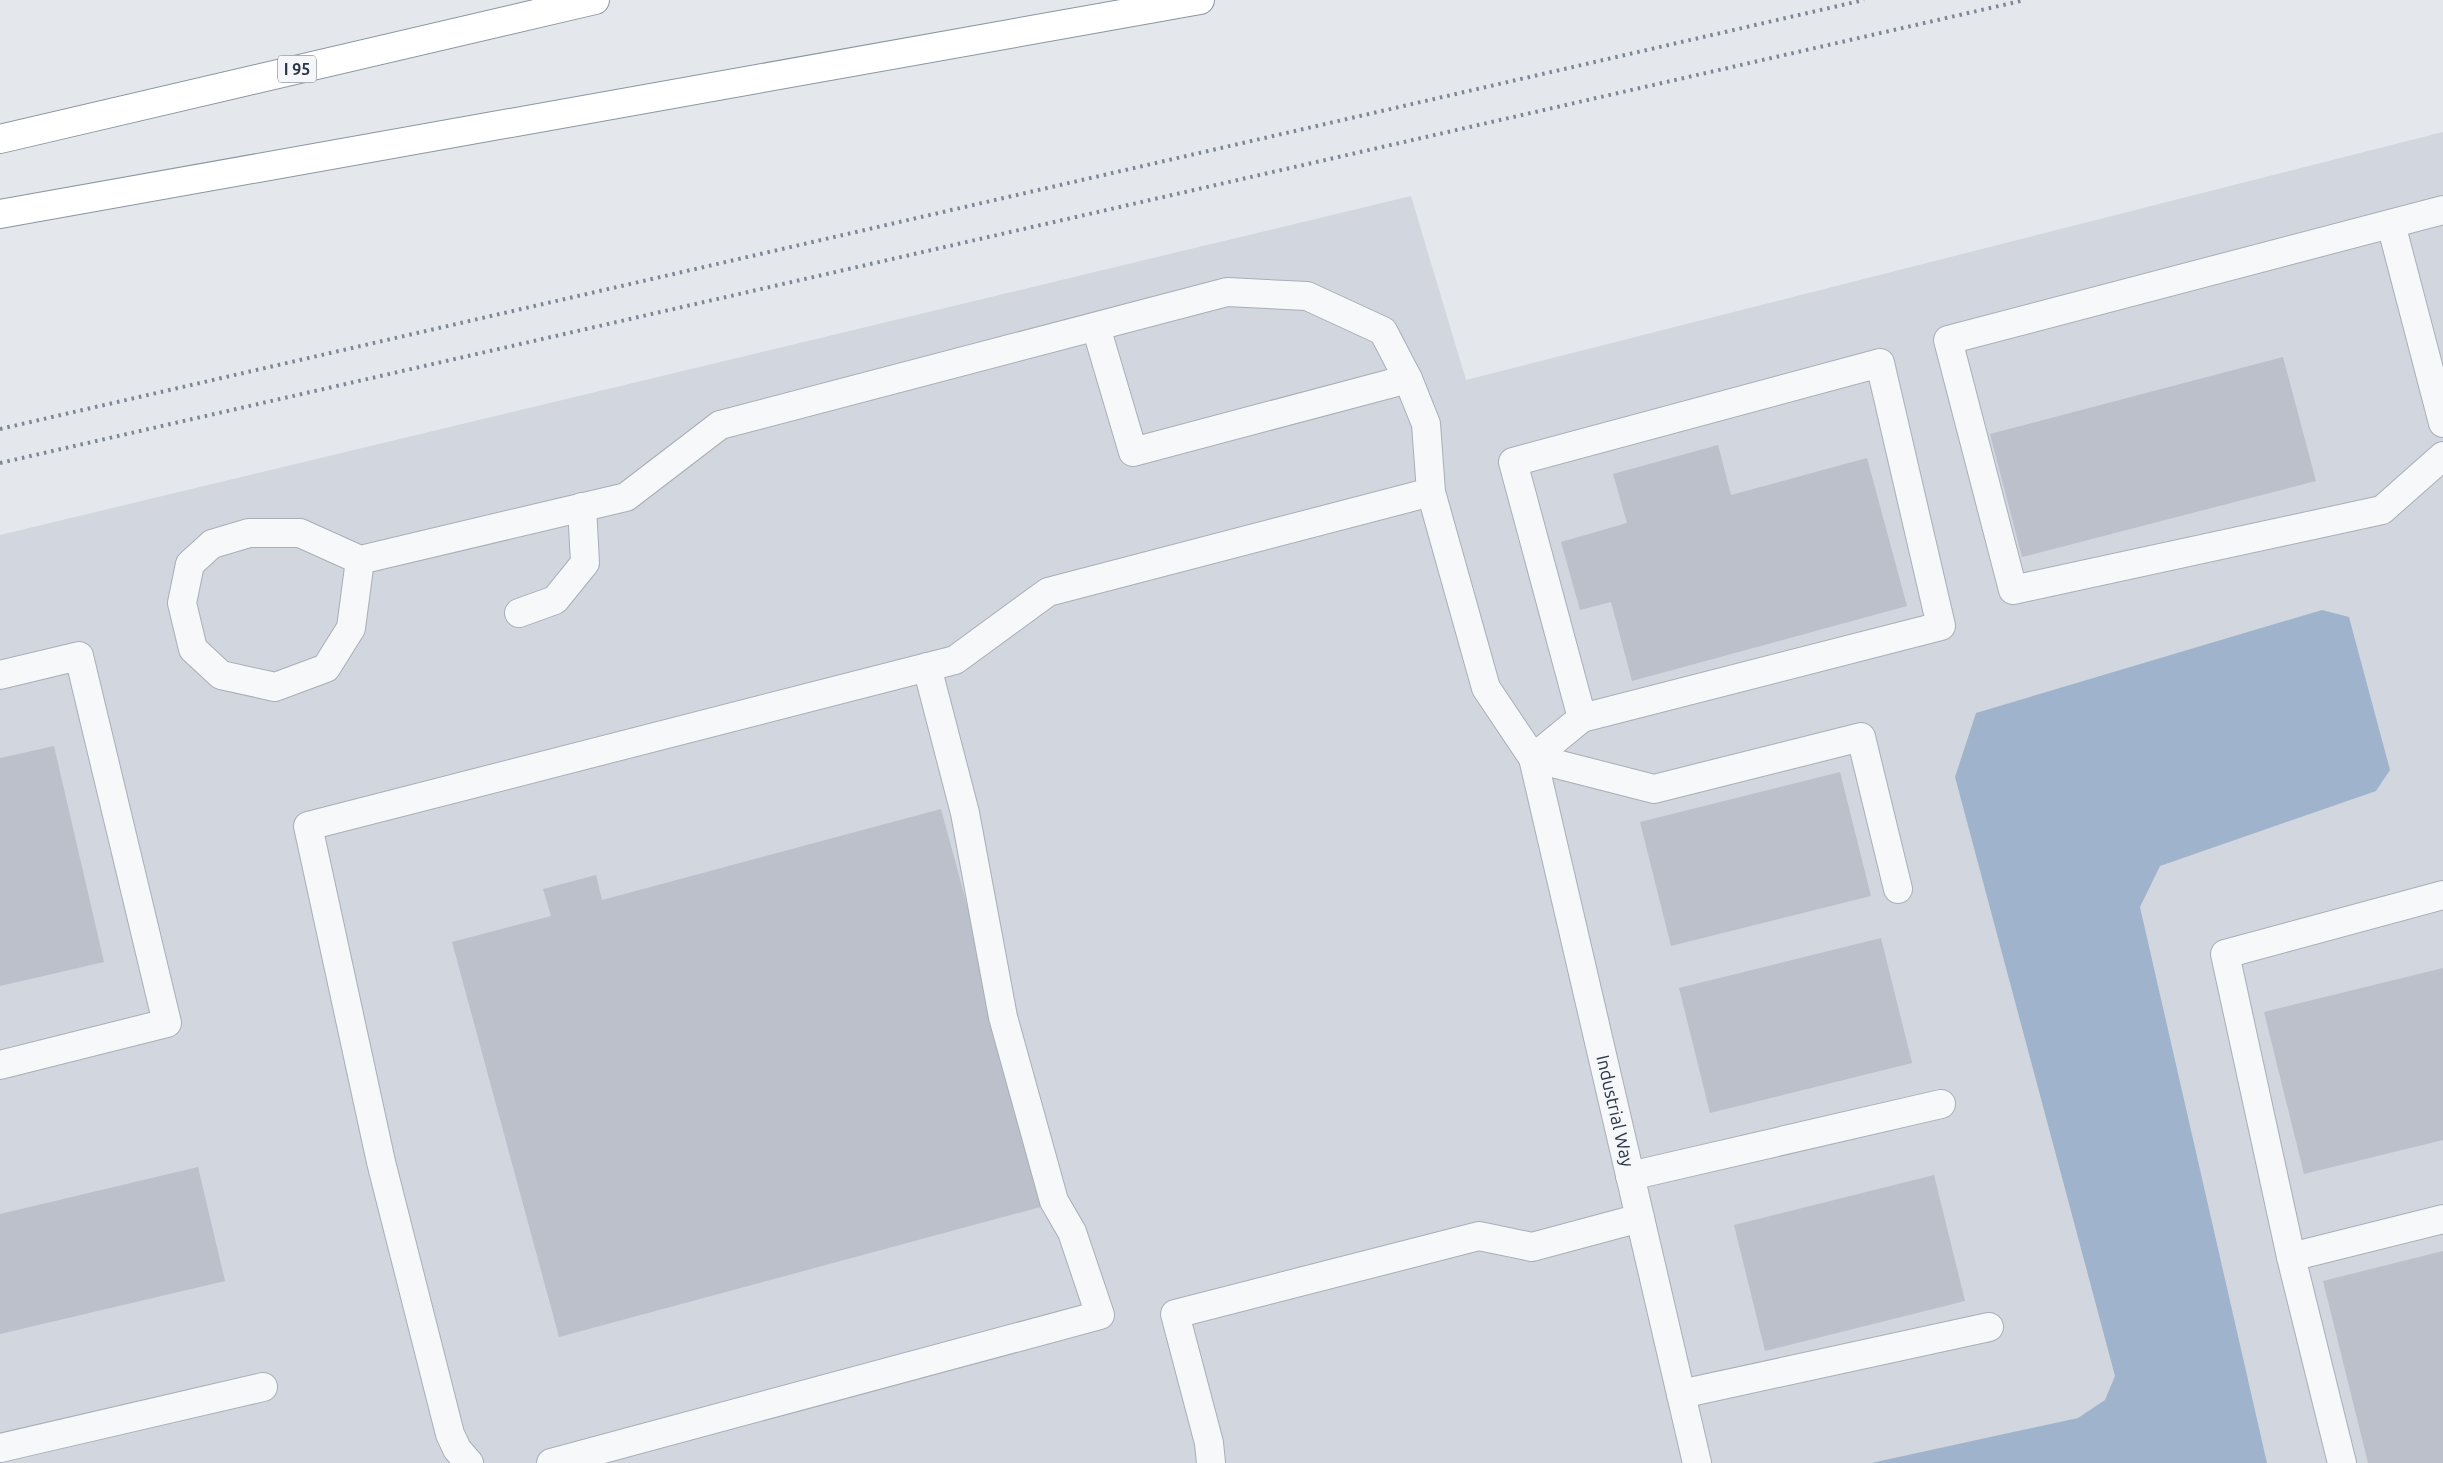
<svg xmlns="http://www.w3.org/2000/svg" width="2443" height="1463" font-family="Ubuntu,sans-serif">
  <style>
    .built { fill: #d2d6de }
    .water { fill: #9fb4cc }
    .building { fill: #bbc0ca }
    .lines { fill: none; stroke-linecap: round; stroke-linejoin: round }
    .minor-casing { stroke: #a9aeb7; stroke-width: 30 }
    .highway-casing { stroke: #8b94a3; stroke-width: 30 }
    .minor { stroke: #f7f8fa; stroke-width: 28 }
    .highway { stroke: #fff; stroke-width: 28 }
    .rail { stroke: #7d8696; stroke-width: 4; stroke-dasharray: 2.5 5; stroke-linecap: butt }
    .labels { text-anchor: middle; stroke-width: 4; stroke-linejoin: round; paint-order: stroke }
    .shield { fill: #f4f6f9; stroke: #676e7b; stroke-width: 1 }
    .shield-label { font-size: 16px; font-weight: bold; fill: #2b3445 }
    .street-label { font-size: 18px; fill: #2b3445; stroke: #f4f6f9 }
  </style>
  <rect width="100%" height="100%" fill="#e4e7ec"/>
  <polygon class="built" points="2443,132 2443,1463 0,1463 0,535 1411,196 1466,380"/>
  <polygon class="water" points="2322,610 2349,617 2390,770 2376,791 2160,866 2140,907 2267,1463 1871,1463 2078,1418 2105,1400 2115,1376 1955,777 1976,713"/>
  <g class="building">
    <polygon points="2283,357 2316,481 2022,557 1990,434"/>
    <polygon points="1718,445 1731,495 1867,458 1907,606 1632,681 1611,602 1580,610 1561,542 1627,523 1613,474"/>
    <polygon points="54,746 104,962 0,986 0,758"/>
    <polygon points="1840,772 1871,896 1671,946 1640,822"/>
    <polygon points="941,809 1048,1205 559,1337 452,942 551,916 543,889 596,875 602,900"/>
    <polygon points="1881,938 1912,1063 1710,1113 1679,988"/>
    <polygon points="2443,968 2443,1140 2304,1174 2264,1012"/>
    <polygon points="198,1167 225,1281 0,1334 0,1214"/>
    <polygon points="1934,1175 1965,1301 1765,1351 1734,1225"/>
    <polygon points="2443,1251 2443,1463 2368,1463 2323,1281"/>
  </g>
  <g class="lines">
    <defs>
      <g id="minor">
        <polyline points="2443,210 1948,340 2013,590 2382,510 2443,456"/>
        <polyline points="2391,224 2443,423"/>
        <polyline points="1096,327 1133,452 1408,379"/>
        <polyline points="360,560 351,628 326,668 275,687 221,675 193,649 182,603 190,564 212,544 249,533 300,533 360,560 626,497 720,425 1227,292 1307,296 1383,331 1408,379 1426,424 1431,492"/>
        <polyline points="519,613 555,600 585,563 582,507"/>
        <polyline points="0,675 79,656 167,1023 0,1065"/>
        <polyline points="1533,758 1582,718 1941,626 1880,363 1513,462 1582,718"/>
        <polyline points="1533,758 1654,789 1861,737 1898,889"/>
        <polyline points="1630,1176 1941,1104"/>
        <polyline points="2291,1257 2225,954 2443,895"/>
        <polyline points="1681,1394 1989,1327"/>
        <polyline points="0,1448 263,1387"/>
        <polyline points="469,1463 457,1449 450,1434 381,1162 308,826 955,660 1048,592 1431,492 1486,688 1533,758 1697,1463"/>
        <polyline points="551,1463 1100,1315 1072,1232 1054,1201 1003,1017 965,813 927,667"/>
        <polyline points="1211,1463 1209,1443 1175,1314 1479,1236 1532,1247 1640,1218"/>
        <polyline points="2342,1463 2291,1257 2443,1219"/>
      </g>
      <g id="highway">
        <polyline points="0,139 595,0"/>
        <polyline points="0,214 1200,0"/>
      </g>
    </defs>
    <use href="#minor" class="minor-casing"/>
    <use href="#highway" class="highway-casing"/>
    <use href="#minor" class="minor"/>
    <use href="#highway" class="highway"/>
    <g class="rail">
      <polyline points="0,429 1864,0"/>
      <polyline points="0,463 2025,0"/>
    </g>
  </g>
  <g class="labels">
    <rect class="shield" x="278" y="55.5" width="38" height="27" rx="4"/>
    <g class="shield-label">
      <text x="297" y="75">I 95</text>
    </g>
    <g class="street-label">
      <text transform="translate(1615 1111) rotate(77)" y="6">Industrial Way</text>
    </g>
  </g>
</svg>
